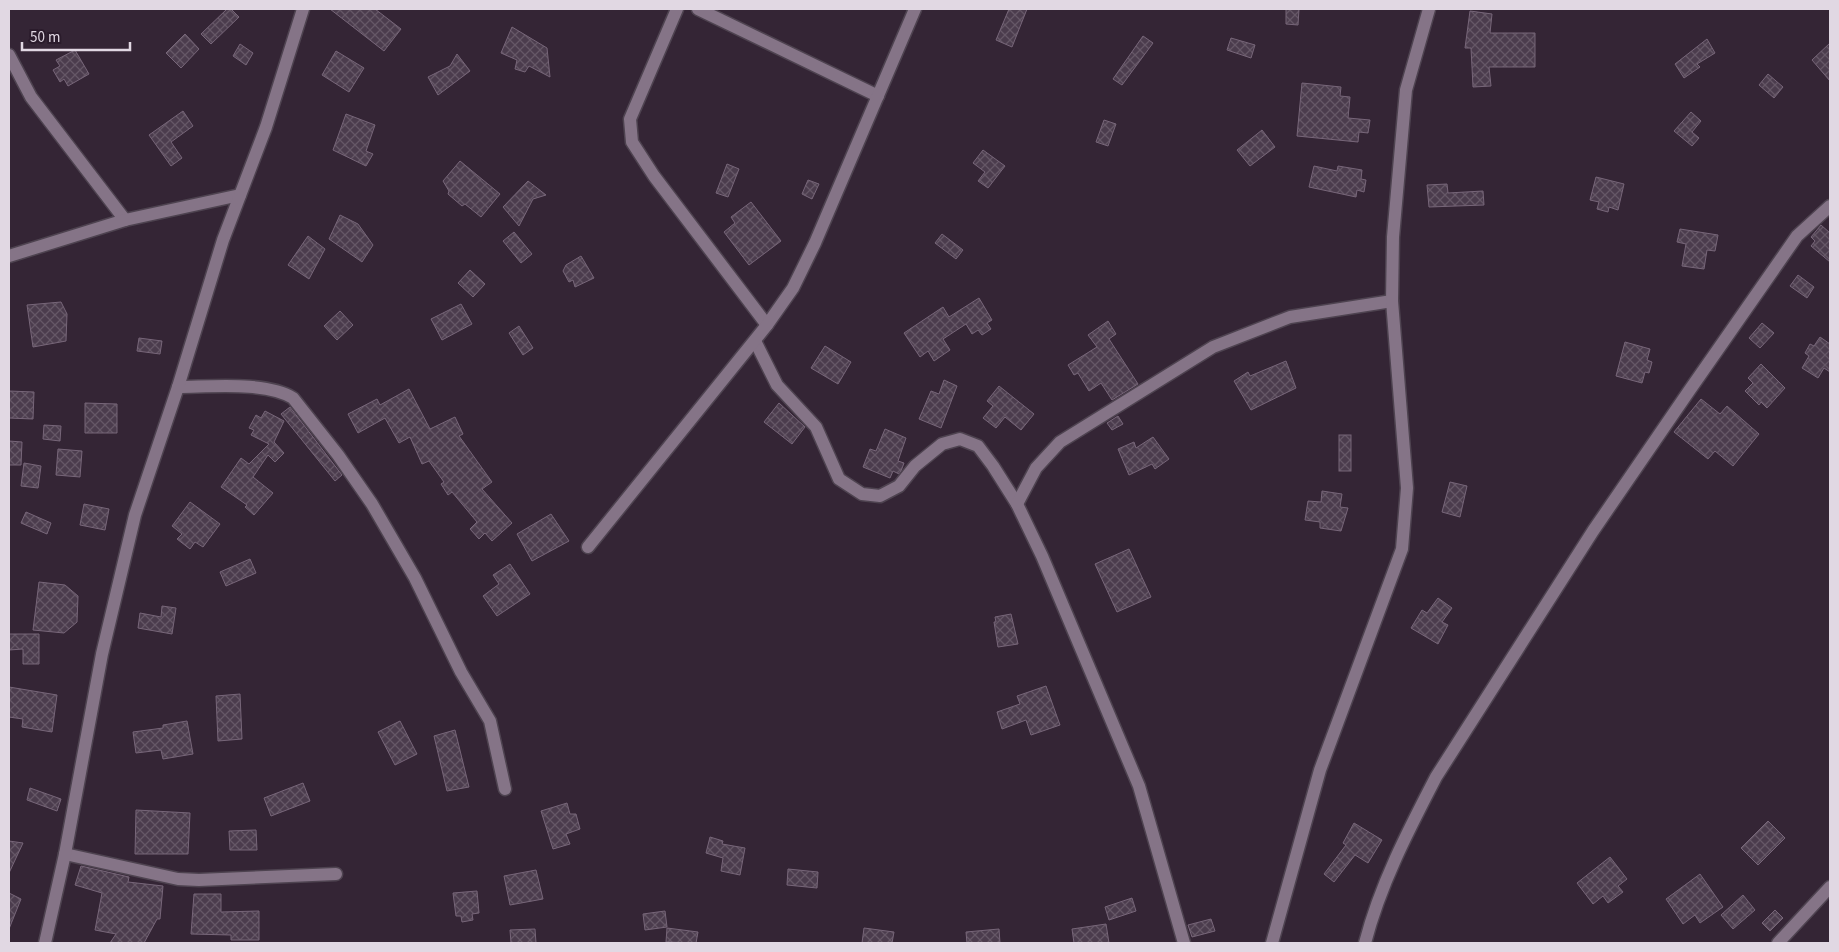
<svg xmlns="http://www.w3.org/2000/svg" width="1839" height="952" font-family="'Source Sans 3',sans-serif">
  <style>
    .building { fill: url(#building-cross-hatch); stroke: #776679 }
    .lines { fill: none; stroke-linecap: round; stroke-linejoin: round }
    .minor-casing { stroke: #4e4350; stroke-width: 15 }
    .minor { stroke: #857487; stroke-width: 12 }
  </style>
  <defs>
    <pattern id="building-cross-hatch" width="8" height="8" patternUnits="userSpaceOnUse" patternTransform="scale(1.25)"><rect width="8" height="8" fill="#4b3c4d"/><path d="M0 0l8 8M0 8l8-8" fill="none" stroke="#655766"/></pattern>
  </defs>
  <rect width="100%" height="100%" fill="#342535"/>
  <g class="building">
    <polygon points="227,9 231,9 239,17 211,44 201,34"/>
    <polygon points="330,9 375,9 401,29 384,51"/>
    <polygon points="1009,9 1027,9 1012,47 996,40"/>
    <polygon points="1286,9 1299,9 1298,25 1286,24"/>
    <polygon points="1470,11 1492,14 1490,33 1535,33 1535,67 1489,67 1491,86 1473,87 1471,48 1465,48"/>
    <polygon points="512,27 547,48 550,77 529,66 525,72 515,69 517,60 501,53"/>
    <polygon points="185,34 199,49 181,68 166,53"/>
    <polygon points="1143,36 1153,43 1122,85 1113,79"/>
    <polygon points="1231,38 1255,45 1251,58 1227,50"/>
    <polygon points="1707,39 1715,53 1697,64 1700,67 1684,78 1675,64"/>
    <polygon points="1830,43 1830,81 1812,60"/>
    <polygon points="240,44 253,53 246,65 233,56"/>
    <polygon points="75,50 89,74 68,86 64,79 60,82 53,70 60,66 56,60"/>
    <polygon points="336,51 364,68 349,92 322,75"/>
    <polygon points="457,54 470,71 438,95 428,77 450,66"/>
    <polygon points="1768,74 1783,87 1774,98 1759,85"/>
    <polygon points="1302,83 1341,87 1340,96 1350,97 1348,118 1370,120 1368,133 1359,132 1358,142 1297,136"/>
    <polygon points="183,111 193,126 171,142 182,158 171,166 149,135"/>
    <polygon points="1691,112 1701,121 1692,132 1699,138 1692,146 1674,131"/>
    <polygon points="346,114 375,125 366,151 373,154 366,166 333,150"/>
    <polygon points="1104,120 1116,124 1108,146 1096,142"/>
    <polygon points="1262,130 1275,147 1250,166 1237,150"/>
    <polygon points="983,150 1005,166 988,188 978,181 985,172 973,163"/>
    <polygon points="460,161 500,194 481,217 465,204 462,206 448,194 449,191 443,181"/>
    <polygon points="727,164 739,169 728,197 716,193"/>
    <polygon points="1314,166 1337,171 1338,166 1362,170 1361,179 1366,180 1364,192 1357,190 1356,197 1309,187"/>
    <polygon points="1596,177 1624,184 1618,210 1609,207 1608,212 1597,209 1599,202 1590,200"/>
    <polygon points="808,180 819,184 812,199 802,194"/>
    <polygon points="528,181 546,195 533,199 519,226 503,207"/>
    <polygon points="1447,184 1448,193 1483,191 1484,205 1429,207 1427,185"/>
    <polygon points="751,202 781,241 749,265 724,232 735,223 731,217"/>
    <polygon points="340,215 358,224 373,245 362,262 329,239"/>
    <polygon points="1821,225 1830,233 1830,262 1811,246 1815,241 1811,237"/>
    <polygon points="1680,229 1718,235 1715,251 1707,250 1704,269 1682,266 1686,244 1677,242"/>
    <polygon points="514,232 532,254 521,263 503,241"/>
    <polygon points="942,234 963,250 956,259 935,243"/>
    <polygon points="308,236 325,249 309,279 288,265"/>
    <polygon points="581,256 594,278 575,287 573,280 569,282 563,271 566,265"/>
    <polygon points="470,270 485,284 473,297 458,283"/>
    <polygon points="1798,275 1814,287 1807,298 1790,286"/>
    <polygon points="979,298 992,320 987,323 991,329 982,335 978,330 972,334 966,324 943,339 950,350 934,361 928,351 920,357 904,333 943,307 949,317"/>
    <polygon points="61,302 67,314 66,341 33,347 27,305"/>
    <polygon points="461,304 472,324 442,340 431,319"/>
    <polygon points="340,311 353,325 337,340 324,326"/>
    <polygon points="1108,321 1116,334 1109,339 1138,384 1112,400 1101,383 1089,391 1078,373 1074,375 1068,365 1097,347 1088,335"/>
    <polygon points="1762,323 1774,333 1760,348 1749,338"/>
    <polygon points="519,326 533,348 523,355 509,333"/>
    <polygon points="1820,337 1830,344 1830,372 1824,368 1818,378 1802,368 1809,356 1805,353 1810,344 1814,346"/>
    <polygon points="139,338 162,341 160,354 137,351"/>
    <polygon points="1625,342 1650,349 1647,360 1652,362 1649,373 1645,372 1642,383 1616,376"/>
    <polygon points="825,346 851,362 838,384 811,368"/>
    <polygon points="1286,361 1296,388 1251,410 1234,381 1248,372 1250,376"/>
    <polygon points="1761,364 1785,388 1767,408 1761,402 1759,405 1745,391 1753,383 1748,378"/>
    <polygon points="944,380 957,386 941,428 919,419 931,391 939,394"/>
    <polygon points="999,386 1034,414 1021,430 1005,417 996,428 983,418 993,406 987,401"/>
    <polygon points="409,389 430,429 455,417 463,434 459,436 492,482 482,489 512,523 492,541 485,533 479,539 470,529 477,522 452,492 448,495 441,484 444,482 429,461 422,464 410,437 399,443 385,418 358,433 348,414 377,399 380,405"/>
    <polygon points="9,391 34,392 33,419 9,418"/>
    <polygon points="1701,399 1720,414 1727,406 1759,434 1733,466 1715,451 1708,459 1674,432"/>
    <polygon points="85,403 117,404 117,433 85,433"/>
    <polygon points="779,403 805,427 792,444 764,422"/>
    <polygon points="290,407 342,475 335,481 281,414"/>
    <polygon points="265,411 284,421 274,442 284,453 275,462 268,455 253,477 273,493 254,515 245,507 247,505 221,487 241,458 249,464 269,444 251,435 254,430 249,428 256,415 261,418"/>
    <polygon points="1118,416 1123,424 1112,430 1107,423"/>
    <polygon points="44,425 61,426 60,441 43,439"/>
    <polygon points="885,429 906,438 898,461 904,463 901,471 899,474 893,471 890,478 863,467 870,449 876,451"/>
    <rect x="1339" y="435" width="12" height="36"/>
    <polygon points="1153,437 1169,459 1155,469 1152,464 1129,475 1118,449 1134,442 1136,448"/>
    <polygon points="9,441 22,442 21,465 9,465"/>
    <polygon points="58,449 82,451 80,477 56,475"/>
    <polygon points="24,463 41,466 38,488 21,486"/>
    <polygon points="1450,482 1467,486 1460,517 1442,512"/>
    <polygon points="1322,491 1342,494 1340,507 1348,508 1341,531 1320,528 1320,522 1305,520 1308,501 1321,502"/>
    <polygon points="190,502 220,524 203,547 195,542 190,549 177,539 182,534 172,526"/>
    <polygon points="84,504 109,509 105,530 80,525"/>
    <polygon points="26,512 51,523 47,534 21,523"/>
    <polygon points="551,514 569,541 532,561 517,534"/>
    <polygon points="1129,549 1151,597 1117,612 1095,564"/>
    <polygon points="250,559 256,573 226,586 220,572"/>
    <polygon points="510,564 530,594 497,616 483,596 499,584 493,575"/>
    <polygon points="39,582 65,585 78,596 77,622 64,633 33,630"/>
    <polygon points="1438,598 1452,608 1442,622 1448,625 1438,644 1411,628 1422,610 1427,613"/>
    <polygon points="162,606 176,608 172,634 138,628 140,613 161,617"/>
    <polygon points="1011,614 1018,644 998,647 994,622 996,622 995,617"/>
    <polygon points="9,634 39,634 39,664 23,664 23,649 9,650"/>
    <polygon points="1046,686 1060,725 1031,735 1026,720 1002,729 997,712 1020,704 1017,696"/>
    <polygon points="9,687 57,695 52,732 22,727 23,719 9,717"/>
    <polygon points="240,694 242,739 218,741 216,696"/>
    <polygon points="187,721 193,754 163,759 161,750 136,753 133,732 163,728 163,725"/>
    <polygon points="400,721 417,754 395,765 378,732"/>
    <polygon points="455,730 469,787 447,791 434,736"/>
    <polygon points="303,783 310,801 271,816 264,798"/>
    <polygon points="30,788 61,799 57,811 27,800"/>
    <polygon points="567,803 570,814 576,814 580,829 566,834 570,844 553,849 541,811"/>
    <polygon points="136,810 190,813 188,854 135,854"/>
    <polygon points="1768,821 1785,838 1758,865 1741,848"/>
    <polygon points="1354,823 1382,840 1368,863 1355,855 1334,882 1324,874 1346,845 1343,843"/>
    <polygon points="256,830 257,850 230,850 229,831"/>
    <polygon points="710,837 723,841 722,844 745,848 740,875 721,871 723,858 706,853"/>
    <polygon points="9,841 23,843 9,873"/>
    <polygon points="1610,857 1627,879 1618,886 1623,892 1608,903 1603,896 1593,904 1577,883"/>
    <polygon points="81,866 129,877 128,882 163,886 160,919 157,919 144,943 110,943 116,934 95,930 102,893 75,885"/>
    <polygon points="788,869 818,872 817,888 787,885"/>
    <polygon points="536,870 543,899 510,905 504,876"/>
    <polygon points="1700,874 1723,907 1700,923 1695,915 1683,924 1666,899"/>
    <polygon points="477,891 479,913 472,914 473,920 462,922 461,916 456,916 453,893"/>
    <polygon points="9,893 21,899 9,929"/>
    <polygon points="194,894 221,894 221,912 259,911 259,940 231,940 231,935 191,934"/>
    <polygon points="1743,895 1755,910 1733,929 1721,915"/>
    <polygon points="1132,898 1136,911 1109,920 1105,907"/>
    <polygon points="1775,910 1783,918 1770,931 1762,923"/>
    <polygon points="665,911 667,927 645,930 643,914"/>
    <polygon points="1211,919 1215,931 1192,937 1188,925"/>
    <polygon points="1106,924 1109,943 1074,943 1072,929"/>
    <polygon points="667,928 698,932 696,943 666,942"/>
    <polygon points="864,928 894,932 892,943 862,943"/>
    <polygon points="535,929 536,943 511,943 510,930"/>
    <polygon points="999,929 1000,943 967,943 966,932"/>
  </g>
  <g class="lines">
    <defs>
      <g id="minor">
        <polyline points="677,9 630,119 632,142 654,176 767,325"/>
        <polyline points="698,9 878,96"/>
        <polyline points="9,55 31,97 125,220"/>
        <polyline points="9,256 125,220 240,195"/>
        <polyline points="755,341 777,385 816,427 839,479 862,494 880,496 899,486 915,466 942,444 960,439 978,446 993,466 1017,504 1042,556 1139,786 1184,943"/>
        <path d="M178,387C209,387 266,381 293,398L338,455L372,504L415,578L461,672L490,721L505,789"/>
        <polyline points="1017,504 1036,468 1060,442 1213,347 1290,317 1392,301"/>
        <polyline points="588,547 767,325 793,288 815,243 915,9"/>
        <polyline points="65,854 178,879 199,880 336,874"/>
        <polyline points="45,943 65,854 102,654 135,515 178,387 223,240 266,127 303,9"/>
        <polyline points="1272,943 1320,770 1402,549 1407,488 1392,301 1393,237 1406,90 1429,9"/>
        <path d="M1365,943C1380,885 1408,831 1436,777L1593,531L1689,391L1797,236L1830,206"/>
        <polyline points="1778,943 1830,887"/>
      </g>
    </defs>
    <use href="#minor" class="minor-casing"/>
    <use href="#minor" class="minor"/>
  </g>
  <rect width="1839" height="952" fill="none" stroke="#e1d8e3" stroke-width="20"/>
  <path d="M22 42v8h108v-8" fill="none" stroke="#e1d8e3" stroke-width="2.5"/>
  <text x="30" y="42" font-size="15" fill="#e1d8e3" stroke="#2a1b2b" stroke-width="4" paint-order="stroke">50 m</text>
</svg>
